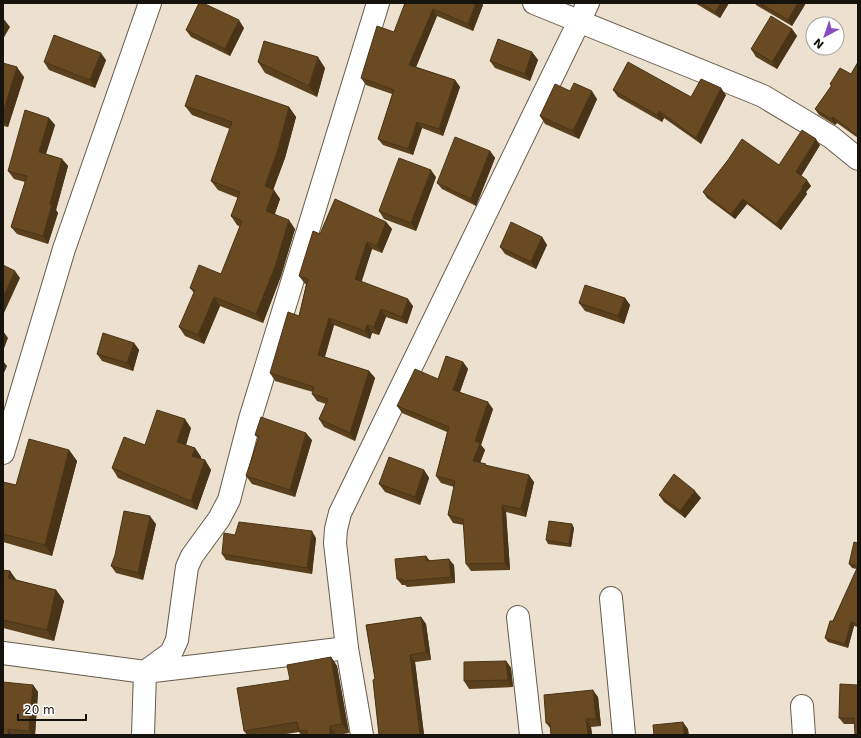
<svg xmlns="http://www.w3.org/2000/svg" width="861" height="738" font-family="'DejaVu Sans',sans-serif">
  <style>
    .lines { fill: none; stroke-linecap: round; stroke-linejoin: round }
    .street-casing { stroke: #665c4c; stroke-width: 24 }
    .street { stroke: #fff; stroke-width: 22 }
    .wall { fill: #5b401e }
    .shaded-wall { fill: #4a3418 }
    .building { fill: #6a4a23; stroke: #4a3418 }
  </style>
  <rect width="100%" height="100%" fill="#ebe1ce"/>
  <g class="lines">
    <defs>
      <g id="street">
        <polyline points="534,3 763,96 831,137 858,159"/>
        <polyline points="3,453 64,249 150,3"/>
        <polyline points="611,598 624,735"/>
        <polyline points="518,617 531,735"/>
        <polyline points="3,653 145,672 347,648"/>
        <polyline points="802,706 804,735"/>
        <polyline points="143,735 145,672 171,653 177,640 187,567 192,556 219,519 229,500 250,419 378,3"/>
        <polyline points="362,735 347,648 335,543 336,529 340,513 588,3"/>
      </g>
    </defs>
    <use href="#street" class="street-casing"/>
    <use href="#street" class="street"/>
  </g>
  <g class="wall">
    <polygon points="405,3 481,3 483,5 473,31 437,16 416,67 455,80 460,87 443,136 422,128 413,155 383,145 378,139 392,94 366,85 361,78 394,32"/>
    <polygon points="695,3 729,3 720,18"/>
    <polygon points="755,3 806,3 792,26 756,5"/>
    <polygon points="244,28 230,56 191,37 186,30"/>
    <polygon points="792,29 797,36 777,69 756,57 751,49"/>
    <polygon points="532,52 538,60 530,81 495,68 490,61"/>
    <polygon points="106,60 95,88 49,70 44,62"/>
    <polygon points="258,62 325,68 317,97 265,73"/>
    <polygon points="858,62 858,138 837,123 835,125 819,115 815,109 831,86 830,84 851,74"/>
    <polygon points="3,63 24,77 8,127 3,126"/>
    <polygon points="613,90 691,97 726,95 701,144 664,118 662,122 618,97"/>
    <polygon points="570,91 597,99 579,139 545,124 540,116"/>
    <polygon points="185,106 289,107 296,117 285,158 273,189 280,199 275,214 295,229 281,276 263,323 220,306 204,344 185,336 179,327 194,293 190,288 221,274 240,227 237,225 231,216 238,198 218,190 211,181 230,129 192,115"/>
    <polygon points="49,118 55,125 46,154 62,159 68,166 56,210 58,213 48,244 17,234 11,227 25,182 14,179 8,171"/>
    <polygon points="820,145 801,176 811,186 806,192 807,194 781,230 747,204 735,219 707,198 703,192 728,160 779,165"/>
    <polygon points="490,151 495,158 476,206 442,189 437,183"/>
    <polygon points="436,177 416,231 384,219 379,211"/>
    <polygon points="386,222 392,229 382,253 372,249 361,282 413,306 407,324 386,317 379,335 372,333 370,339 334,325 325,357 369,371 375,378 355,441 324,427 319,419 326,404 317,401 312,394 313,392 275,381 270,373 299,316 306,284 305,284 299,276 320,234"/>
    <polygon points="542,237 547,245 536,269 505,254 500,247"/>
    <polygon points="625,298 630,305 624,324 585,311 579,303"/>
    <polygon points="134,343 139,350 133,371 102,361 97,354"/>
    <polygon points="463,362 468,369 460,392 493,409 481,445 485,450 480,463 487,466 534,482 526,517 506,512 510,570 471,571 466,564 464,525 453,523 448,515 454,487 441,483 436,476 447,432 402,413 397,406"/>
    <polygon points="191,428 186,445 195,448 201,457 201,459 205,460 211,470 197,510 118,478 112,468 145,445"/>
    <polygon points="255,435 312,440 295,497 252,484 246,476 258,438"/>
    <polygon points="69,450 77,461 52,556 3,542 3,482 16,485"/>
    <polygon points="424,470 429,478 420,505 385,492 379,484"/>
    <polygon points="659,495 701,498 685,518 664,502"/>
    <polygon points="156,524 143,580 116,573 111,566"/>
    <polygon points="574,528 571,547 548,544 546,540"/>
    <polygon points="235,535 316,538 312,574 226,560 222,554"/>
    <polygon points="858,543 858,627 854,626 848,648 828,642 825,638 857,569 852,568 849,564"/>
    <polygon points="426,556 430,561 454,565 455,583 407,587 405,585 402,585 397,579"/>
    <polygon points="3,570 10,571 16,580 56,590 64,601 54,641 3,628"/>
    <polygon points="421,617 426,624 431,660 415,662 424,734 425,735 379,735 373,680 375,679 366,625"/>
    <polygon points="331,657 337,666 349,733 337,735 301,735 299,732 280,735 247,735 244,731 290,680"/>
    <polygon points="506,661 511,668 513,687 469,689 464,681"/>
    <polygon points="33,685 38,692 35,735 3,735"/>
    <polygon points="858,685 854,724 844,724 839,718"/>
    <polygon points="598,697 601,726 591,727 592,735 551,735 550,728 546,723"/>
  </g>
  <g class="shaded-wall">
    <polygon points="476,3 481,3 483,5 473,31 468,24"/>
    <polygon points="721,3 729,3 720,18 715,12"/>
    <polygon points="798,3 806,3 792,26 788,20"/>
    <polygon points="433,9 437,16 414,72 409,65"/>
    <polygon points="3,18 10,27 3,39"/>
    <polygon points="239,20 244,28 230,56 225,49"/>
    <polygon points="792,29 797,36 777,69 772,62"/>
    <polygon points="532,52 538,60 530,81 525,74"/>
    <polygon points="101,53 106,60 95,88 90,80"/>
    <polygon points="318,57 325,68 317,97 309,86"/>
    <polygon points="17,67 24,77 8,127 3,120 3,113"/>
    <polygon points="455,80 460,87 443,136 439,129"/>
    <polygon points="721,88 726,95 701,144 696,138"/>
    <polygon points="592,91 597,99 579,139 573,131"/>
    <polygon points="289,107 296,117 285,158 271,196 265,186"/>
    <polygon points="659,111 664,118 662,122 657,115"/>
    <polygon points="833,117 837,123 835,125 831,119"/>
    <polygon points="49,118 55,125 44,160 39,152"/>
    <polygon points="417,122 422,128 413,155 408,149"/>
    <polygon points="816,139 820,145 800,178 796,172"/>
    <polygon points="490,151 495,158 476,206 471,199"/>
    <polygon points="62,159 68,166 56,210 58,213 48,244 43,236 50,204"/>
    <polygon points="431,170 436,177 416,231 411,223"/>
    <polygon points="807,180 811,186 806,192 807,194 781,230 776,224"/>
    <polygon points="274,190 280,199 272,220 266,211"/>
    <polygon points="743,199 747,204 735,219 731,214"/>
    <polygon points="289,220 295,229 281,276 263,323 256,314"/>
    <polygon points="386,222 392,229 382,253 377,246"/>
    <polygon points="542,237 547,245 536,269 531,262"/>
    <polygon points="367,242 372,249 360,287 355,279"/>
    <polygon points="15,271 20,278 3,315 3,297"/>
    <polygon points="214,297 220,306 204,344 198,335"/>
    <polygon points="625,298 630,305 624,324 618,316"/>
    <polygon points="408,299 413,306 407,324 402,317"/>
    <polygon points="381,309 386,317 379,335 374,327"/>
    <polygon points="329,318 334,325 323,362 318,355"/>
    <polygon points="367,325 372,333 370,339 365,331"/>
    <polygon points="3,331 8,338 3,351"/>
    <polygon points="134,343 139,350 133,371 127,363"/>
    <polygon points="3,361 7,366 3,375"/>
    <polygon points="463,362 468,369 458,397 453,390"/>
    <polygon points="369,371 375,378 355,441 350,433"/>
    <polygon points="488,402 493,409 481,445 485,450 478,468 473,461 475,441"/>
    <polygon points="185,419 191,428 184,451 177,442"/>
    <polygon points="306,433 312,440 295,497 290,490"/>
    <polygon points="195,448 201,457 199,465 192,456"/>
    <polygon points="69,450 77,461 52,556 45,545"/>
    <polygon points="205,460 211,470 197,510 191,501"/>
    <polygon points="424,470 429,478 420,505 415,497"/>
    <polygon points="529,475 534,482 526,517 521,509"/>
    <polygon points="695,491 701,498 685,518 680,511"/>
    <polygon points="502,505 506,512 510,570 505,563"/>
    <polygon points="150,516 156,524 143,580 138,573"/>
    <polygon points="572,524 574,528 571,547 569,544"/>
    <polygon points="312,531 316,538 312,574 307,568"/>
    <polygon points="426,556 430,562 427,561"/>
    <polygon points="449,559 454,565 455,583 451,577"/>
    <polygon points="10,571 18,582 8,578"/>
    <polygon points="56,590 64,601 54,641 47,630"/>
    <polygon points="421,617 426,624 431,660 426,652"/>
    <polygon points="851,622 854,626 848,648 845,644"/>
    <polygon points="410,655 415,662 424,735 420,734"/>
    <polygon points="331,657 337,666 349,733 342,724"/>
    <polygon points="506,661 511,668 513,687 508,680"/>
    <polygon points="33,685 38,692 35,735 32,735 29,731"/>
    <polygon points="593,690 598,697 601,726 596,719"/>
    <polygon points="586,719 591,727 592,735 588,735"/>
    <polygon points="683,722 688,729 689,735 684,735"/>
    <polygon points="330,726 336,735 330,735"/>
    <polygon points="8,729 12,735 8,735"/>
  </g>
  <g class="building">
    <polygon points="199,3 203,3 239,20 225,49 186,30"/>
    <polygon points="405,3 476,3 468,24 433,9 409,65 455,80 439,129 417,122 408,149 378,139 394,90 361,78 377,26 394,32"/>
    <polygon points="701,3 721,3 715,12"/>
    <polygon points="760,3 798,3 788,20"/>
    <polygon points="771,16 792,29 772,62 751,49"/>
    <polygon points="54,35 101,53 90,80 44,62"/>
    <polygon points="498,39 532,52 525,74 490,61"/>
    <polygon points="264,41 318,57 309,86 258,62"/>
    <polygon points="628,62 691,97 701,79 721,88 696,138 659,111 657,115 613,90"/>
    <polygon points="858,62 858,136 833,117 831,119 815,109 832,85 830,84 840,68 851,74"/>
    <polygon points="3,63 17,67 3,113"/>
    <polygon points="196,75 289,107 278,149 265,186 274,190 266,211 289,220 275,267 256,314 214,297 198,335 179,327 195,290 190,288 199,265 221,274 242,221 231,216 240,192 211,181 232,122 185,106"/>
    <polygon points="574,83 592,91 573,131 540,116 555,84 570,91"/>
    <polygon points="25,110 49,118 39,152 62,159 50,204 52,205 43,236 11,227 27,176 8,171"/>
    <polygon points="802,130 816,139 796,172 807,180 802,187 803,188 776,224 743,199 731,214 703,192 728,160 742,139 779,165"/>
    <polygon points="455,137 490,151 471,199 437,183"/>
    <polygon points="399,158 431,170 411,223 379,211"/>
    <polygon points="335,199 386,222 377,246 367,242 355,279 408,299 402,317 381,309 374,327 367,325 365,331 329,318 318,355 369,371 350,433 319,419 328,399 312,394 314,387 270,373 288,312 299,316 308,279 299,276 313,231 320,234"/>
    <polygon points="511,222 542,237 531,262 500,247"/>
    <polygon points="3,265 15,271 3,297"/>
    <polygon points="585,285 625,298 618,316 579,303"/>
    <polygon points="103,333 134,343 127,363 97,354"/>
    <polygon points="446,356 463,362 453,390 488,402 475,441 480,443 473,461 486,464 485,465 529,475 521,509 502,505 505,563 466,564 463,519 448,515 455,481 436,476 449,427 397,406 415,369 438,379"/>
    <polygon points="157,410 185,419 177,442 195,448 192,456 205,460 191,501 112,468 124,437 145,445"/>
    <polygon points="261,417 306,433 290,490 246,476 259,436 255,435"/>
    <polygon points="29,439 69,450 45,545 3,534 3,482 16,485"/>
    <polygon points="389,457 424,470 415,497 379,484"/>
    <polygon points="674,474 695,491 680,511 659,495"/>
    <polygon points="124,511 150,516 138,573 111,566 115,555"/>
    <polygon points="549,521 572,524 569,544 546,540"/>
    <polygon points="239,522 312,531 307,568 222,554 224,533 235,535"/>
    <polygon points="854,542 858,543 858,566 849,564"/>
    <polygon points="426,556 427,561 449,559 451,577 403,581 402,579 397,579 395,559"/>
    <polygon points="858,566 858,625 851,622 845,644 825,638 830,621 833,621"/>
    <polygon points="3,570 10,571 8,578 56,590 47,630 3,620"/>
    <polygon points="421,617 426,652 410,655 420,734 424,734 424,735 379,735 373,680 375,679 366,625"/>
    <polygon points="331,657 342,724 330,726 330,735 307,735 307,730 299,731 297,722 244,731 237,688 290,680 287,665"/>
    <polygon points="506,661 508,680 464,681 464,662"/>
    <polygon points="3,682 33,685 29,731 8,729 8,735 3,735"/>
    <polygon points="840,684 858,685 858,735 855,735 854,718 839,718"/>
    <polygon points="593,690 596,719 586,719 588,735 551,735 550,723 546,723 544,695"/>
    <polygon points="683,722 684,735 654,735 653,725"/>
  </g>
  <rect width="861" height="738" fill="none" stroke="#16130c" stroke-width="8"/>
  <g transform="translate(825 36) rotate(220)"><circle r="19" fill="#ffffff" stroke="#a2a19e"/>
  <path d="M0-3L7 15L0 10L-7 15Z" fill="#864bc1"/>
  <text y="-6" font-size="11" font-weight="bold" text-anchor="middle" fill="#16130c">N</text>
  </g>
  <path d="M18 714v6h68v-6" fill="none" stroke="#16130c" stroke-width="2"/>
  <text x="24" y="714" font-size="12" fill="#16130c" stroke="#ffffff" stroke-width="3" paint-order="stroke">20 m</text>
</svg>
